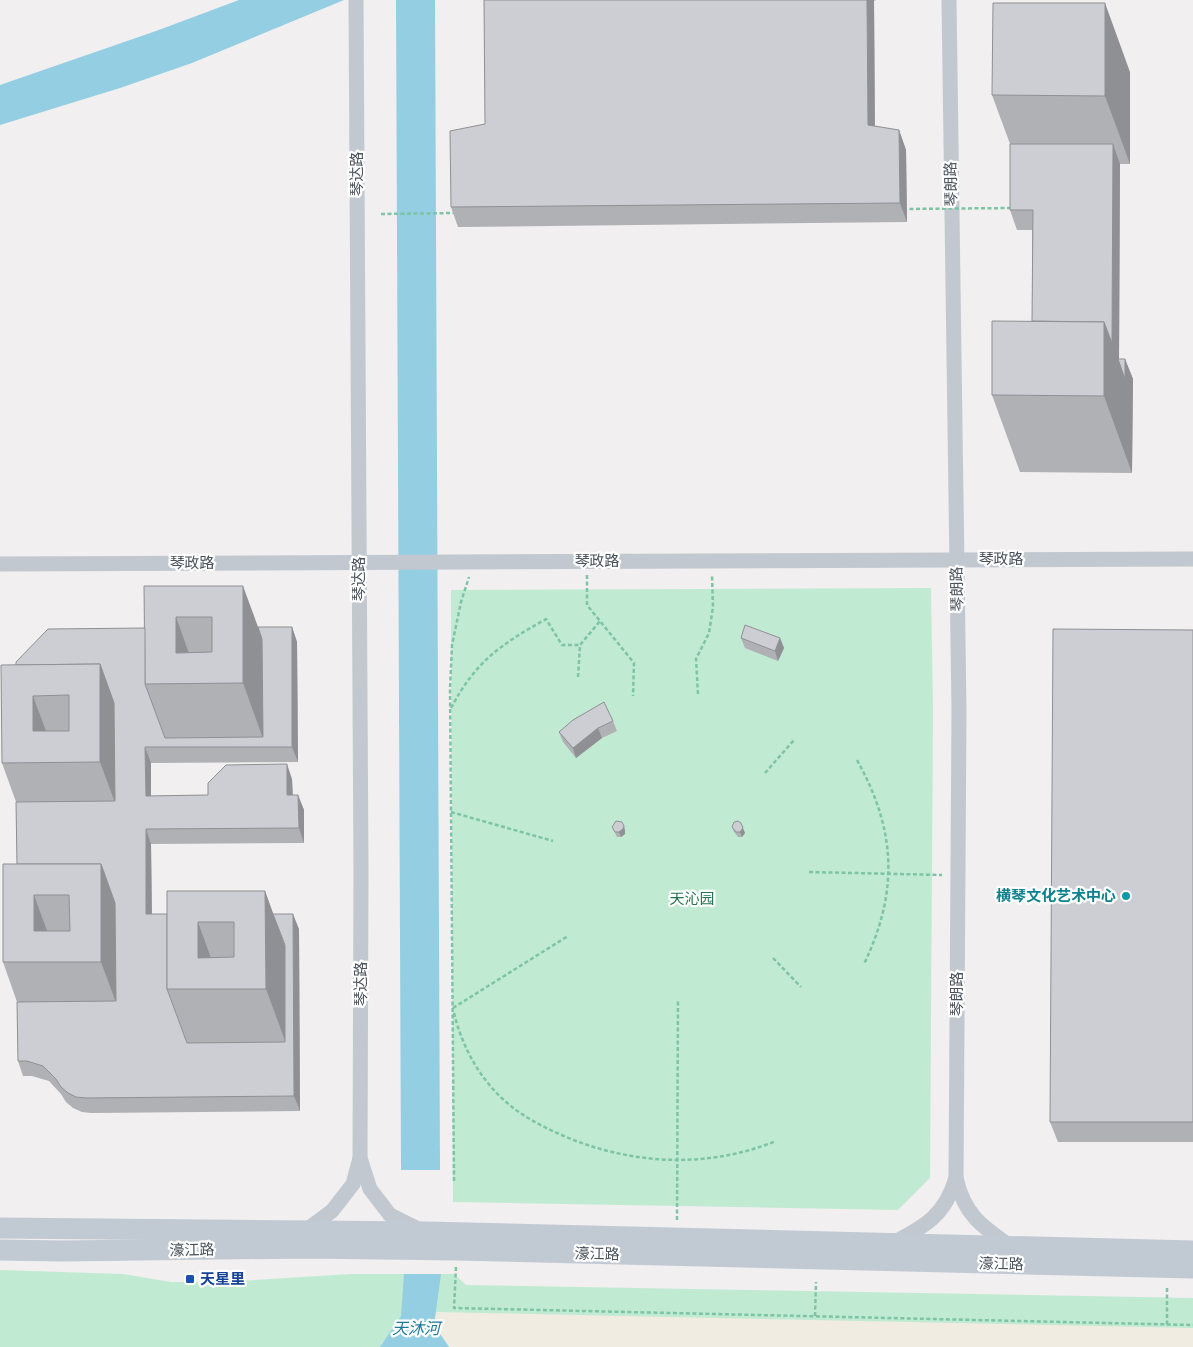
<svg xmlns="http://www.w3.org/2000/svg" width="1193" height="1347" font-family="Manrope,'Noto Sans SC',sans-serif">
  <style>
    .green { fill: #c1ead3 }
    .sand { fill: #f1ece1 }
    .water { fill: #93cee2 }
    .lines { fill: none; stroke-linecap: round; stroke-linejoin: round }
    .path { stroke: #7dc4a5; stroke-width: 2.5; stroke-dasharray: 4 2.5; stroke-linecap: butt }
    .minor { stroke: #c1c8cf; stroke-width: 15 }
    .secondary { stroke: #c1c9d3; stroke-width: 21 }
    .path-bridge { stroke: #7dc4a5; stroke-width: 2.5; stroke-dasharray: 4 2.5; stroke-linecap: butt }
    .wall { fill: #afb1b5 }
    .shaded-wall { fill: #8f9094 }
    .building { fill: #ccced3; stroke: #8f9094; fill-rule: evenodd }
    .culture-dot { fill: #0f9aa8; stroke: #fff; stroke-width: 2 }
    .transit-dot { fill: #1a4fb4; stroke: #fff; stroke-width: 2 }
    .labels { text-anchor: middle; stroke-width: 4.5; stroke-linejoin: round; paint-order: stroke }
    .street-label { font-size: 15px; fill: #49515a; stroke: #fff }
    .culture-label { font-size: 15px; font-weight: bold; fill: #0d838f; stroke: #fff; text-anchor: end }
    .park-label { font-size: 15px; fill: #21744f; stroke: #fff }
    .transit-label { font-size: 15px; font-weight: bold; fill: #164399; stroke: #fff; text-anchor: start }
    .water-label { font-size: 16px; font-style: italic; fill: #1b799a; stroke: #fff }
  </style>
  <rect width="100%" height="100%" fill="#f1efef"/>
  <g class="green">
    <polygon points="931,588 933,711 930,1178 898,1210 453,1202 451,590"/>
    <polygon points="0,1270 123,1274 171,1282 222,1282 351,1274 454,1274 466,1285 1193,1298 1193,1347 0,1347"/>
  </g>
  <polygon class="sand" points="436,1312 1193,1328 1193,1347 449,1347 434,1325"/>
  <g class="water">
    <polygon points="239,0 344,0 192,63 120,88 0,125 0,85 156,31"/>
    <polygon points="396,0 435,0 440,1170 401,1170"/>
    <polygon points="404,1274 441,1274 434,1325 449,1347 380,1347 401,1316"/>
  </g>
  <g class="lines">
    <g class="path">
      <polyline points="587,575 587,605 634,663 633,696"/>
      <polyline points="578,677 580,645 600,621"/>
      <polyline points="698,694 696,659 709,633 713,607 712,576"/>
      <path d="M451,708C476,661 500,645 546,619L562,645H580"/>
      <path d="M857,760C896,830 899,891 864,964"/>
      <polyline points="765,773 794,740"/>
      <polyline points="451,812 553,841"/>
      <polyline points="809,872 942,875"/>
      <polyline points="773,958 801,987"/>
      <polyline points="453,1008 568,936"/>
      <path d="M454,1013C462,1046 479,1078 505,1101C524,1118 547,1129 571,1139C637,1165 709,1168 776,1141"/>
      <polyline points="454,1181 450,689 452,645 461,602 469,577"/>
      <polyline points="677,1220 678,999"/>
      <polyline points="456,1267 454,1308 1193,1325"/>
      <polyline points="1167,1288 1167,1325"/>
      <polyline points="815,1316 816,1282"/>
    </g>
    <g class="minor">
      <path d="M949,0L959,711L956,1178C964,1214 981,1226 1010,1246"/>
      <polyline points="0,564 1193,559"/>
      <polyline points="360,1158 370,1189 390,1215 420,1230"/>
      <polyline points="305,1231 332,1211 353,1184 360,1158 361,872 356,0"/>
      <path d="M893,1243C926,1226 945,1215 956,1178"/>
    </g>
    <g class="secondary">
      <polyline points="0,1228 426,1232 1193,1251"/>
      <polyline points="0,1250 63,1251 305,1248 457,1250 1193,1268"/>
    </g>
    <g class="path-bridge">
      <polyline points="903,209 1013,208"/>
      <polyline points="381,214 455,213"/>
    </g>
  </g>
  <g class="wall">
    <polygon points="484,0 876,0 874,1 875,126 899,130 906,150 907,222 458,227 451,207 485,124"/>
    <polygon points="1130,72 1130,164 1120,164 1119,359 1125,359 1133,379 1132,473 1020,472 992,395 1032,322 1032,230 1017,230 1010,210 1010,144 992,95"/>
    <polygon points="144,586 258,627 292,627 297,642 298,762 151,763 151,796 208,795 292,779 293,795 298,795 304,810 304,843 151,844 152,914 167,914 265,891 273,914 299,929 300,1111 91,1113 82,1112 73,1108 66,1102 61,1094 49,1081 32,1076 23,1076 18,1061 17,1002 3,962 17,864 16,802 2,763 16,665 145,628"/>
    <polygon points="1193,630 1193,1142 1058,1142 1050,1122"/>
    <polygon points="741,638 780,638 784,648 778,661 745,648"/>
    <polygon points="613,721 617,731 602,738 576,758 563,742 559,732"/>
    <polygon points="624,826 625,831 625,834 621,837 617,837 612,827"/>
    <polygon points="732,827 745,833 742,837 738,837 734,832"/>
  </g>
  <g class="shaded-wall">
    <polygon points="867,0 874,0 874,1 875,145 868,125"/>
    <polygon points="1105,3 1130,72 1130,164 1105,96"/>
    <polygon points="899,130 906,150 907,222 900,203"/>
    <polygon points="1113,144 1120,164 1119,363 1125,359 1133,379 1132,473 1104,396 1104,322"/>
    <polygon points="243,586 268,654 266,747 243,683"/>
    <polygon points="176,617 200,684 176,653"/>
    <polygon points="292,627 297,642 298,762 292,747"/>
    <polygon points="780,638 784,648 778,661 775,651"/>
    <polygon points="100,664 120,718 120,816 100,762"/>
    <polygon points="33,696 53,750 33,731"/>
    <polygon points="598,728 602,738 576,758 573,748"/>
    <polygon points="145,747 151,763 151,811 146,796"/>
    <polygon points="287,764 292,779 293,810 287,795"/>
    <polygon points="298,795 304,810 304,843 299,828"/>
    <polygon points="624,826 625,831 625,834 621,837 619,832"/>
    <polygon points="743,828 745,833 742,837 740,832"/>
    <polygon points="146,829 151,844 152,929 146,914"/>
    <polygon points="101,864 121,918 121,1016 101,962"/>
    <polygon points="265,891 290,960 291,1057 266,989"/>
    <polygon points="34,895 54,950 34,931"/>
    <polygon points="293,914 299,929 300,1111 294,1096"/>
    <polygon points="198,922 222,989 198,958"/>
  </g>
  <g class="building">
    <polygon points="484,0 867,0 868,125 899,130 900,203 451,207 450,131 485,124"/>
    <polygon points="993,3 1105,3 1105,96 992,95"/>
    <polygon points="1010,144 1113,144 1112,343 1104,322 1032,321 1033,210 1010,210"/>
    <polygon points="992,321 1104,322 1104,396 992,395"/>
    <polygon points="1118,359 1125,359 1125,379"/>
    <path d="M144,586H243V683L145,684ZM176,617H212V652L176,653Z"/>
    <polygon points="745,625 780,638 775,651 741,638"/>
    <polygon points="258,627 292,627 292,747 145,747 146,796 208,795 208,783 226,765 287,764 287,795 298,795 299,828 146,829 146,914 167,914 167,989 187,1043 285,1042 285,945 273,914 293,914 294,1096 86,1098 76,1097 68,1093 61,1087 56,1079 43,1066 27,1061 18,1061 17,1002 116,1001 115,903 101,864 17,864 16,802 115,801 114,703 100,664 16,665 16,662 48,629 145,628 145,684 165,738 263,737 262,639"/>
    <polygon points="1053,629 1193,630 1193,1122 1050,1122"/>
    <path d="M100,664V762L2,763L1,665ZM69,695V731H33V696Z"/>
    <polygon points="604,702 613,721 598,728 573,748 559,732 573,720"/>
    <polygon points="616,821 622,822 624,826 623,829 619,832 615,832 612,827"/>
    <polygon points="738,821 741,823 743,828 740,832 736,832 732,827 734,822"/>
    <path d="M3,864H101V962H3ZM34,895H69L70,931H34Z"/>
    <path d="M167,891H265L266,989H167ZM198,922H234V957L198,958Z"/>
  </g>
  <circle class="culture-dot" cx="1126" cy="896" r="5"/>
  <rect class="transit-dot" x="185" y="1274" width="10" height="10" rx="2.5"/>
  <g class="labels">
    <g class="street-label">
      <text transform="translate(357 174) rotate(-90)" y="5">琴达路</text>
      <text transform="translate(951 184) rotate(-91)" y="5">琴朗路</text>
      <text x="1001" y="564">琴政路</text>
      <text x="597" y="566">琴政路</text>
      <text x="192" y="568">琴政路</text>
      <text transform="translate(359 579) rotate(-90)" y="5">琴达路</text>
      <text transform="translate(957 589) rotate(-91)" y="5">琴朗路</text>
      <text transform="translate(361 984) rotate(-90)" y="5">琴达路</text>
      <text transform="translate(957 994) rotate(-90)" y="5">琴朗路</text>
      <text transform="translate(192 1250) rotate(-1)" y="5">濠江路</text>
      <text transform="translate(597 1254) rotate(1)" y="5">濠江路</text>
      <text transform="translate(1001 1264) rotate(1)" y="5">濠江路</text>
    </g>
    <g class="culture-label">
      <text x="1116" y="901">横琴文化艺术中心</text>
    </g>
    <g class="park-label">
      <text x="692" y="904">天沁园</text>
    </g>
    <g class="transit-label">
      <text x="200" y="1284">天星里</text>
    </g>
    <g class="water-label">
      <text x="416" y="1334">天沐河</text>
    </g>
  </g>
</svg>
